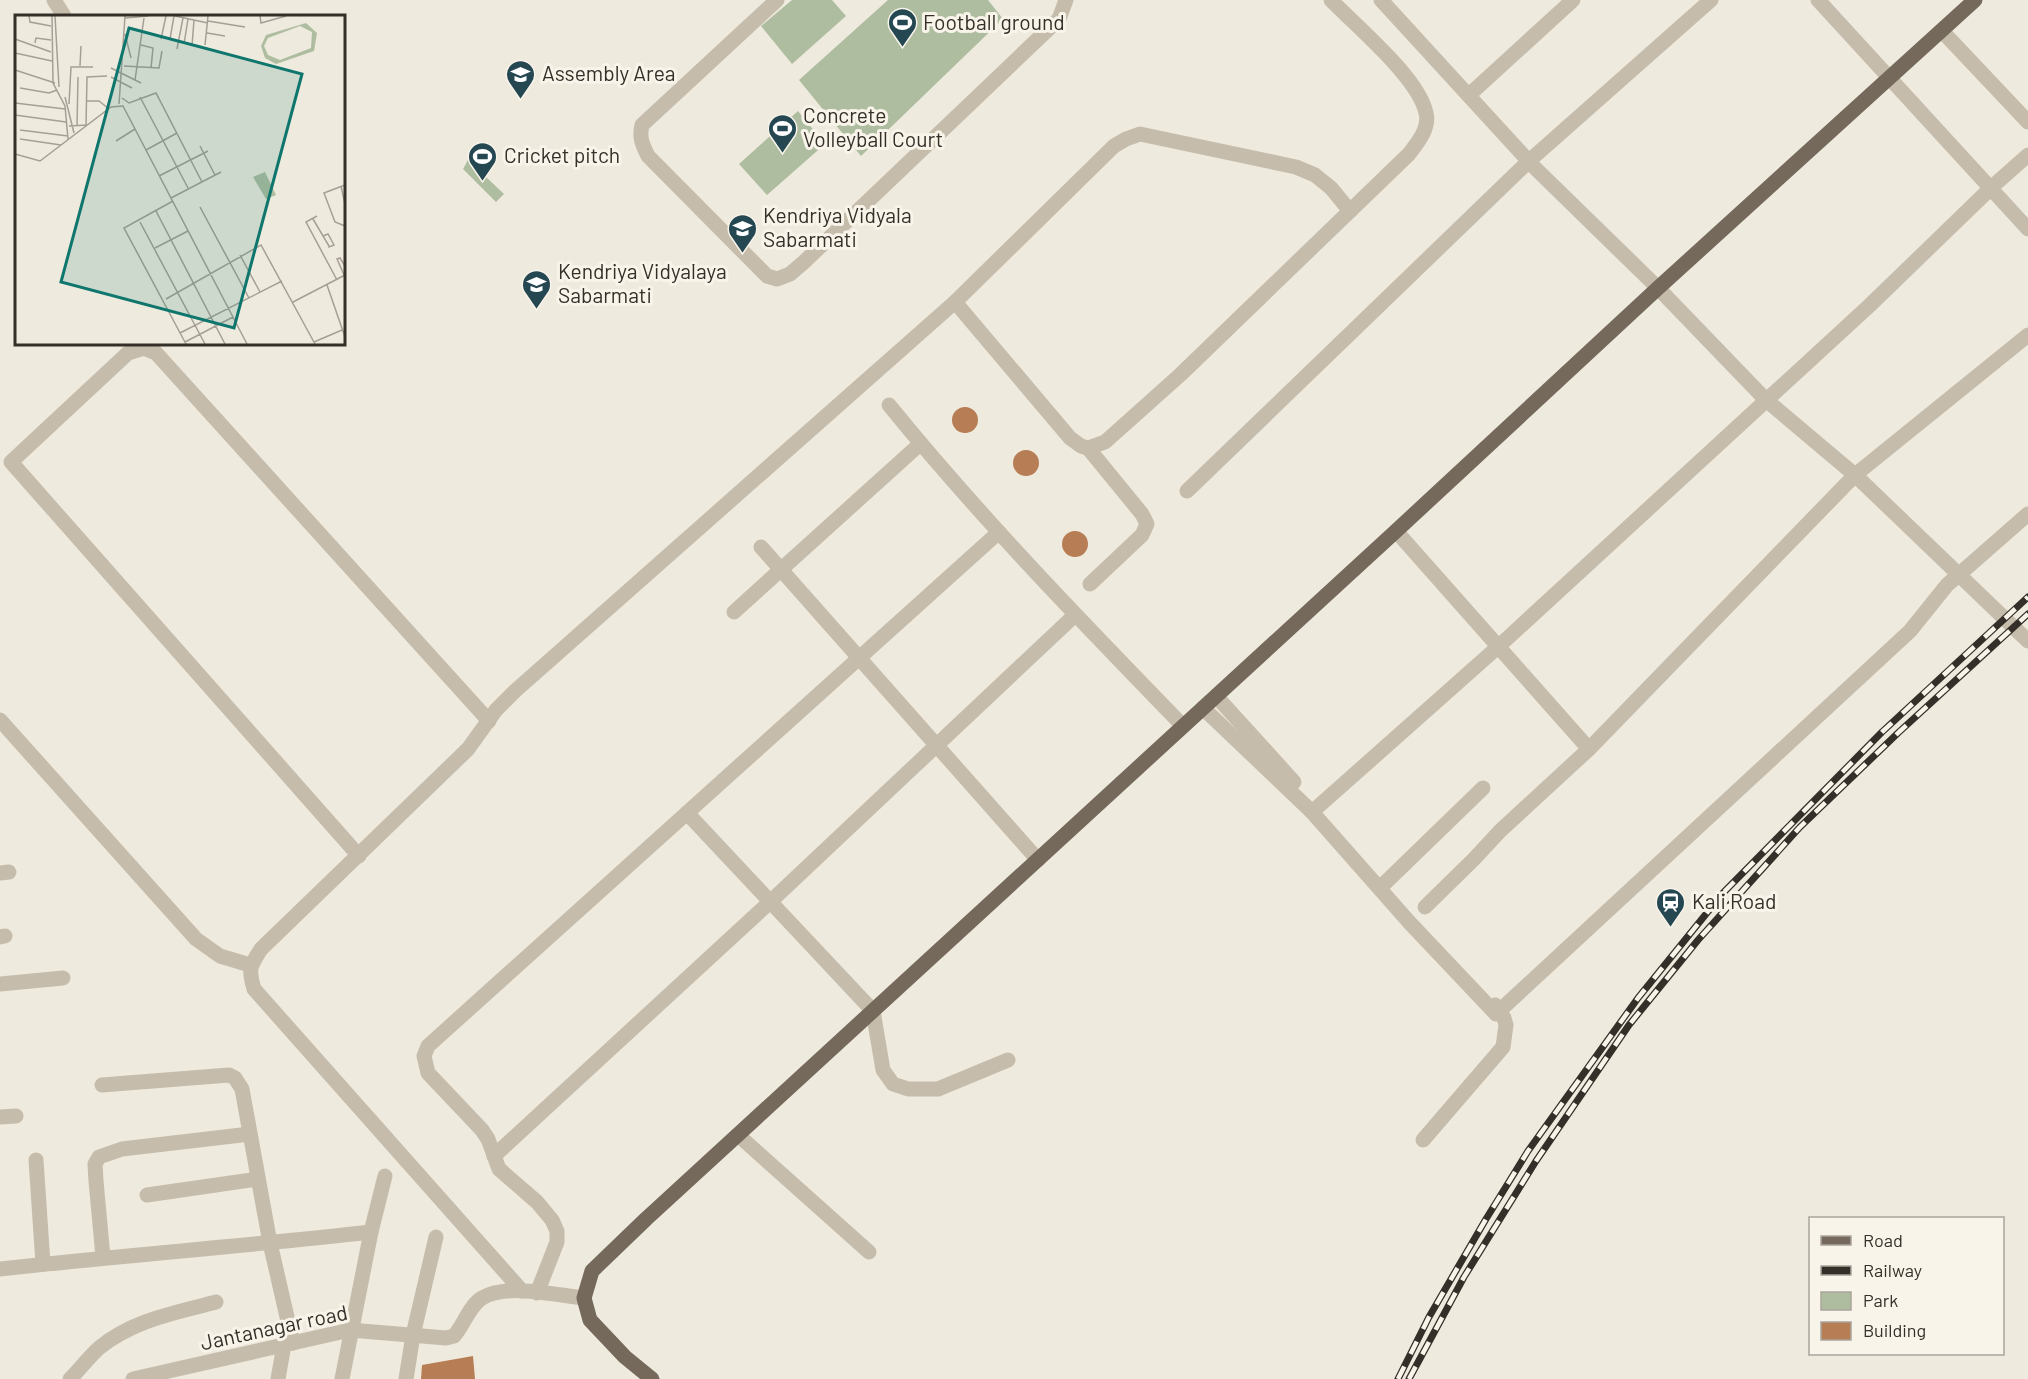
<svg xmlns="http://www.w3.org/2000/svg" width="2028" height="1379" font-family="Barlow,sans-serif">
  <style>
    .green { fill: #aebda0 }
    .building { fill: #b77d54 }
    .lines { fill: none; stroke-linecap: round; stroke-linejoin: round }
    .minor { stroke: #c6bcab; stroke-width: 15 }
    .major { stroke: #75695c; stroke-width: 15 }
    .rail-casing { stroke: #352f29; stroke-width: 7 }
    .rail { stroke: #f8f4ea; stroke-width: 4.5; stroke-dasharray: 14; stroke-linecap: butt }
    .labels { text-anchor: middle; stroke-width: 6; stroke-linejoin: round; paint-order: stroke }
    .poi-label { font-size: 21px; fill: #352f29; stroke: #f8f4ea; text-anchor: start }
    .street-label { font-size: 21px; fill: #352f29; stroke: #f8f4ea }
    .inset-road { fill: none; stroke: #a59f96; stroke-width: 1.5 }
    .view { fill: #0f766e; fill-opacity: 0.15; stroke: #0f766e; stroke-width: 3 }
    .inset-edge { fill: none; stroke: #352f29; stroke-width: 3 }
  </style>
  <rect width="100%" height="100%" fill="#efeade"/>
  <g class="green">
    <polygon points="792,0 832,0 846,16 792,64 761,26"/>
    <polygon points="888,0 988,0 1003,19 861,156 799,80"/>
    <polygon points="798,111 825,144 767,195 739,164"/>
    <polygon points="468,160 504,194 496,202 463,169"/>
  </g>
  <g class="building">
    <circle cx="965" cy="420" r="13"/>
    <circle cx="1026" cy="463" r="13"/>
    <circle cx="1075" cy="544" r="13"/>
    <polygon points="473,1356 475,1379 421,1379 422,1365"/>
  </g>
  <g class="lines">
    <g class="minor">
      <polyline points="54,0 64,16"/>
      <path d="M777,0L642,125C639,137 642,144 648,156L767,276L777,279L790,274L804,262L1059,19L1066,0"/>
      <polyline points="1381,0 1534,167 1658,288 1766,400 1855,475 2028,641"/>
      <polyline points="1818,0 2028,229"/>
      <polyline points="1942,31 2028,122"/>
      <polyline points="1469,95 1573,0"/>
      <path d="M955,302L1070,438L1081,446L1088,448L1105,442L1180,375L1409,154C1418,142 1430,128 1426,113C1419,78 1356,26 1331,0"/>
      <path d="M889,405C981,518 1082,622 1183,726"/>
      <polyline points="1088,448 1142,514 1147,524 1142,535 1090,584"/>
      <polyline points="1187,491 1529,161 1711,0"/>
      <polyline points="1396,531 1589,749"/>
      <polyline points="761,547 1038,860"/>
      <polyline points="734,612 920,444"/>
      <polyline points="1216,696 1294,782"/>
      <polyline points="1203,708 1312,812 1409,922 1496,1014 1910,631 1947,585 2028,514"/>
      <polyline points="0,720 196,939 220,956 250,965"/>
      <polyline points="1312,812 1499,646 1869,306 1993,186 2028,155"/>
      <polyline points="687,813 873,1011 883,1070 893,1084 908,1089 938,1089 1008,1060"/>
      <polyline points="359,856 11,462 128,353 144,348 156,353 489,721"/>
      <polyline points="0,873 9,872"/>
      <polyline points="1385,883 1483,788"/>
      <polyline points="1425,907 1474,859 1500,831 1589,749 1855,475 2028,335"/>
      <polyline points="0,937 5,936"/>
      <polyline points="0,984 63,978"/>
      <polyline points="102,1085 229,1075 235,1078 242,1089 270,1243 293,1343"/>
      <polyline points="0,1117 16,1116"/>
      <polyline points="738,1135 869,1252"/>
      <polyline points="1423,1140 1503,1047 1506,1025 1504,1018 1495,1005"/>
      <polyline points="494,1156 770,902 1075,615"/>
      <polyline points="36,1160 43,1264"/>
      <polyline points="147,1195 258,1179"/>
      <polyline points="103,1257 96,1181 95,1164 99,1157 122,1149 250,1134"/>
      <path d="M0,1269C124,1255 248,1246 371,1232"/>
      <path d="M522,1291L254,989C248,969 250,966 261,949L468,749L496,710L515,691L955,302L1114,146L1126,139L1140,134L1296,167L1315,175L1331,188L1350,211"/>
      <polyline points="537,1293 557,1242 557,1231 552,1220 537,1202 499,1169 488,1139 482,1130 428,1073 424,1056 428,1046 999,532"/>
      <path d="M70,1379C80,1369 89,1357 99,1348C133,1320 175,1313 216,1302"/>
      <path d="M133,1379L350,1330L446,1338L454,1336C464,1325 469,1306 482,1298C508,1283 555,1295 584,1298"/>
      <polyline points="278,1379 284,1345"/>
      <polyline points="342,1379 371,1232 385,1176"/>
      <polyline points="406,1379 413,1335 436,1237"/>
    </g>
    <polyline class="major" points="652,1379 625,1357 590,1320 584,1298 592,1271 646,1219 1396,531 1658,288 1975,0"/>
    <defs>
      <g id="rail">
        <polyline points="1398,1379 1429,1317 1486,1219 1528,1151 1638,998 1723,893 1882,732 2028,597"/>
        <polyline points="1409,1379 1464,1277 1536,1161 1629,1025 1698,940 1800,827 1899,732 2028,614"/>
      </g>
    </defs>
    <use href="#rail" class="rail-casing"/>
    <use href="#rail" class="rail"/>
  </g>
  <defs>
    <symbol id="stadium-pin" viewBox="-11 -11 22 30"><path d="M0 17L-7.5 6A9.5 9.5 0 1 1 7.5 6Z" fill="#244752" stroke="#f8f4ea"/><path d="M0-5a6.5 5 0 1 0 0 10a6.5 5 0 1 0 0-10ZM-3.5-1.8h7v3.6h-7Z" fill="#fff"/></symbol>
    <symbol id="school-pin" viewBox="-11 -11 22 30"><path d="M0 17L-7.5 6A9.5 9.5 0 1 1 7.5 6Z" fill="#244752" stroke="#f8f4ea"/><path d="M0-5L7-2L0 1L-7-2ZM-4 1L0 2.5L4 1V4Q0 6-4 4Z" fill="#fff"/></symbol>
    <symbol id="station-pin" viewBox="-11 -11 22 30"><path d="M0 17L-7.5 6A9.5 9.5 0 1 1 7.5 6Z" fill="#244752" stroke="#f8f4ea"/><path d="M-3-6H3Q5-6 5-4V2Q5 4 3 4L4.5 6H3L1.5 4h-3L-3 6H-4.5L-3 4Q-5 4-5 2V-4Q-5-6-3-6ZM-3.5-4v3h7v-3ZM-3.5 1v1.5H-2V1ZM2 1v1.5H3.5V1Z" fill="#fff"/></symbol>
  </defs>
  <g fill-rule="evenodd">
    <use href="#stadium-pin" x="886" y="6" width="33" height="45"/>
    <use href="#school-pin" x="504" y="58" width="33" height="45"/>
    <use href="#stadium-pin" x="766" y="112" width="33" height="45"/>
    <use href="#stadium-pin" x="466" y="140" width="33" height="45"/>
    <use href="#school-pin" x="726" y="212" width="33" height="45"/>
    <use href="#school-pin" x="520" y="268" width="33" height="45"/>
    <use href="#station-pin" x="1654" y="886" width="33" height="45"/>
  </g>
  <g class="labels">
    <g class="poi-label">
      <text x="923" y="30">Football ground</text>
      <text x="542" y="81">Assembly Area</text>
      <text x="803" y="123">Concrete<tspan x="803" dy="24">Volleyball Court</tspan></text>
      <text x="504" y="163">Cricket pitch</text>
      <text x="763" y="223">Kendriya Vidyala<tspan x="763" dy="24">Sabarmati</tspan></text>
      <text x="558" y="279">Kendriya Vidyalaya<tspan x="558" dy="24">Sabarmati</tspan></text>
      <text x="1692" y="909">Kali Road</text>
    </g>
    <g class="street-label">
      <text transform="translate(274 1328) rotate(-12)" y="7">Jantanagar road</text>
    </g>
  </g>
  <g transform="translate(15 15)">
    <rect width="330" height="330" fill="#efeade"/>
    <path d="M291,8L302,18L299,36L261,49L250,43L246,31L251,20ZM285,11L297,17L296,33L265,45L253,40L249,31L253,23ZM250,157L261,180L251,184L238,162Z" fill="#aebda0" fill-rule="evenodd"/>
    <path class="inset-road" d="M14,1L15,7L36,11M37,1L38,68L50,91L53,124M40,1L44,72M160,1L193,8M245,1L246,8L271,1M110,3L133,1M193,6L230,12M192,18L210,21M110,19L116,43M0,24L36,37M146,24L151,1M155,24L159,1M20,28L21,23L36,25M169,29L173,4M126,30L138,33L136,53M190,30L193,1M177,31L179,5M162,34L168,3M0,38L37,46M65,51L66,31M109,51L144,53L147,36M96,53L126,68M0,55L40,68M96,62L117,73M120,65L129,3M5,73L34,78L42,75M50,82L59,118M125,82L173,173M107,83L114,88L141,78L187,167M71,86H84L94,94M0,88L50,94M54,89L56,52H78M104,89L110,1M0,100L51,107M62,110L63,62M54,111L71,110L72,62L92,61M5,115L53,121M5,124L46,130M101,126L120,114M185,131L200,160M131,135L162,118M0,139L25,146L96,92L108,91L232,329M144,161L193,136M330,170L309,178L320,207L330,211M326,171L330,189M156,183L206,157M158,186L109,213L171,329M185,192L234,283M141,196L210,329M302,201L291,207L322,265M298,204L314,231V232L319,230L313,219L308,221M125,207L190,329M140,233L173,216M225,240L245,277M330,251L325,243L322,244L330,262M312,270L330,322M151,284L246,230L300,329M278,287L330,260M165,318L267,266M170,327L218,302M299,327L327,315"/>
    <path class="view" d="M114,13L287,59L219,313L46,267Z"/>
    <rect width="330" height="330" class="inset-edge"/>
  </g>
  <rect x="1809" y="1217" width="195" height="138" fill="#f8f4ea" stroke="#aaa59d" stroke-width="1.5"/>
  <rect x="1821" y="1236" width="30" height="9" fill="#75695c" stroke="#aaa59d" stroke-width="1.5"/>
  <text x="1863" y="1247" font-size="18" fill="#352f29">Road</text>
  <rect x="1821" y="1266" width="30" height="9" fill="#352f29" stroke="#aaa59d" stroke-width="1.5"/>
  <text x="1863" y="1277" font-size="18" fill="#352f29">Railway</text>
  <rect x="1821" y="1292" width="30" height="18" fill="#aebda0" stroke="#aaa59d" stroke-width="1.5"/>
  <text x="1863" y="1307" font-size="18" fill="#352f29">Park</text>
  <rect x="1821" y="1322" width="30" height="18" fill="#b77d54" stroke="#aaa59d" stroke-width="1.5"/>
  <text x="1863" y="1337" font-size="18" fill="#352f29">Building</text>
</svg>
